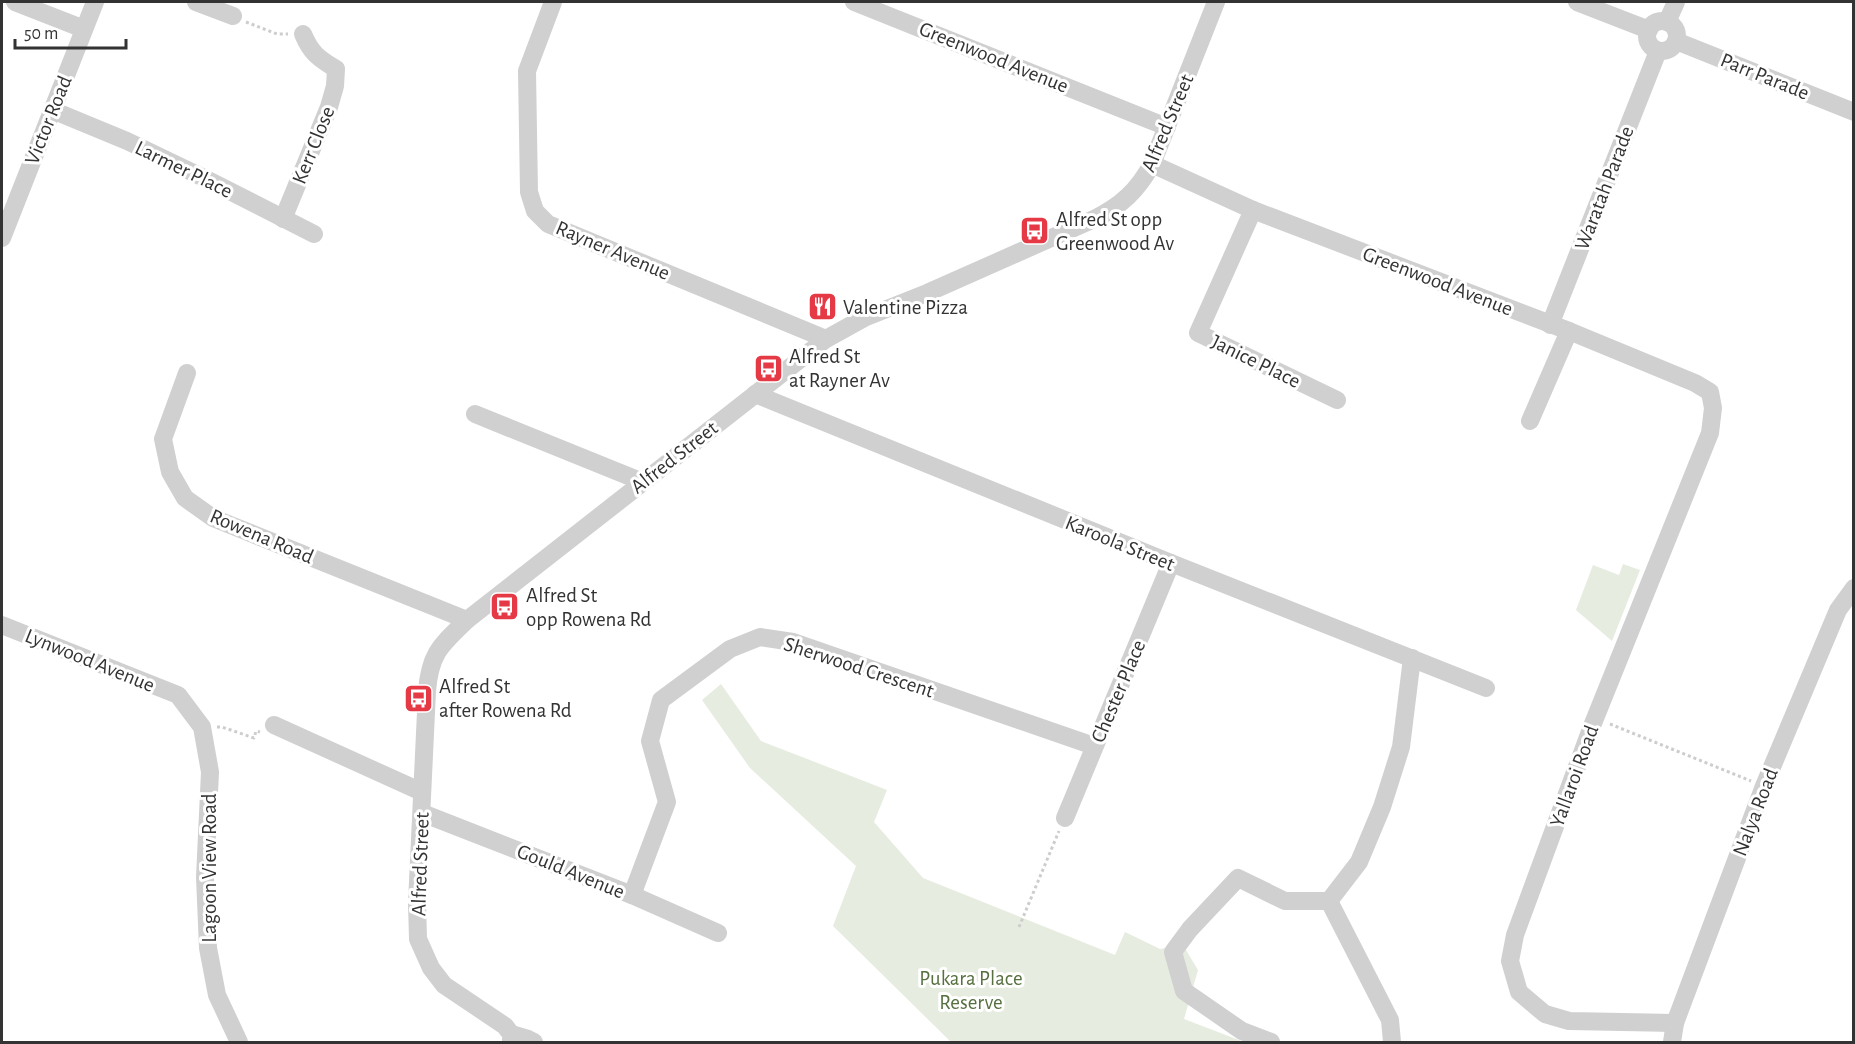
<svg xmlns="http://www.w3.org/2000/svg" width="1855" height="1044" font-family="'Alegreya Sans',sans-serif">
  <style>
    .green { fill: #e6ecdf }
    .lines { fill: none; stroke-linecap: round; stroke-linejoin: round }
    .path { stroke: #cdcdcd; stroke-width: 3; stroke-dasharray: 3 3; stroke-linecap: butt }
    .minor { stroke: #d0d0d0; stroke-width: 18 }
    .labels { text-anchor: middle; stroke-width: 6; stroke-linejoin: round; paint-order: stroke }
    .street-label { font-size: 21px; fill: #333; stroke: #fff }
    .poi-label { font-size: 21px; fill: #333; stroke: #fff; text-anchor: start }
    .park-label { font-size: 21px; fill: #56703f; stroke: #fff }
  </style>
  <rect width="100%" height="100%" fill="#fff"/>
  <g class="green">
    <polygon points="1623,564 1640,570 1612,641 1576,610 1593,565 1619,575"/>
    <polygon points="721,684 761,741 887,790 874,822 923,878 1115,955 1125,932 1160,949 1183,945 1198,970 1184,1019 1244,1042 951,1042 833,926 856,866 750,768 702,700"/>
  </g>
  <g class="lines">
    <g class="path">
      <polyline points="246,22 277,34 288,34"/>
      <polyline points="1610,724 1751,781"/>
      <polyline points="217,727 222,727 254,738 256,731 260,732"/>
      <polyline points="1019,927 1059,831"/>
    </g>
    <g class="minor">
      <polyline points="15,2 84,29"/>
      <polyline points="196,2 233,16"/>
      <polyline points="553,2 527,71 529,192 535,211 548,224 826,339"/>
      <polyline points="854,2 1167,127"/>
      <polyline points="1577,2 1649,30"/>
      <circle cx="1662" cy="36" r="15"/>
      <polyline points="1667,22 1676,2"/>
      <polyline points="1676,41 1854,112"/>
      <polyline points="52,110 127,141 204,178 314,234"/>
      <polyline points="1152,164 1253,210 1569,331 1695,383 1710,392 1713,408 1710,433 1592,726 1515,935 1510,961 1519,992 1545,1014 1569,1021 1675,1023"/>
      <polyline points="1253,210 1198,333 1337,400"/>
      <path d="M283,219L329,107L335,86L336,69C318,58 311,53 303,34"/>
      <polyline points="2,238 95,2"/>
      <polyline points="1550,325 1658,51"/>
      <polyline points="187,373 163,439 170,472 185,498 213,518 467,620"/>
      <polyline points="755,394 1171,563 1486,688"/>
      <polyline points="475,414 643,482"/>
      <polyline points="1530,421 1569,331"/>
      <polyline points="2,625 178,695 202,727 210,772 205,877 208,948 217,995 239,1042"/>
      <polyline points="274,725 422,792"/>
      <polyline points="422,813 632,895 718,933"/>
      <polyline points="1065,818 1171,563"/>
      <polyline points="632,895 667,802 650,741 661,700 730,649 760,637 793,642 1094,746"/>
      <polyline points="1329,901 1390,1020 1392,1042"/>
      <polyline points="511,1034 528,1039 534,1042"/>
      <path d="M511,1042V1034L505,1026L444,985L431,968L418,939L417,903L427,691C430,653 441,645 467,620L826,339L864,318L927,293L1094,219C1121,206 1138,190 1152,164L1216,2"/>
      <polyline points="1271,1042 1242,1031 1184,991 1173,952 1190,929 1238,878 1285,901 1329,901 1359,862 1382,807 1401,747 1412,658"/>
      <polyline points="1672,1042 1675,1023 1764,786 1838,610 1854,588"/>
    </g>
  </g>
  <defs>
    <symbol id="bus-square" viewBox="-11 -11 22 22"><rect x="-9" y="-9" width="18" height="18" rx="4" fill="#e63946" stroke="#fff"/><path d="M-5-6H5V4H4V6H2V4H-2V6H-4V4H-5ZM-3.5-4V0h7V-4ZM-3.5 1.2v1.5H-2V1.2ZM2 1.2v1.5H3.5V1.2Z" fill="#fff"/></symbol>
    <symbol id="restaurant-square" viewBox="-11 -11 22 22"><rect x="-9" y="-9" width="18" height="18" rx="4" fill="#e63946" stroke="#fff"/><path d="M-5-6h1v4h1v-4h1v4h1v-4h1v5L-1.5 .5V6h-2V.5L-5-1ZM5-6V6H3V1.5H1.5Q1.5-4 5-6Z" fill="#fff"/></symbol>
  </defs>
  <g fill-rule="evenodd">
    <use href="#bus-square" x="1018" y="214" width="33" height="33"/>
    <use href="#restaurant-square" x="806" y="290" width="33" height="33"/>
    <use href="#bus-square" x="752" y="352" width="33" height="33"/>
    <use href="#bus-square" x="488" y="590" width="33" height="33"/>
    <use href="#bus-square" x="402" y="682" width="33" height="33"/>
  </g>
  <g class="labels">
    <g class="street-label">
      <text transform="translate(994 57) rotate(22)" y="7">Greenwood Avenue</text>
      <text transform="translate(1765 76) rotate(22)" y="7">Parr Parade</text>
      <text transform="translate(48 120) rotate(-68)" y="7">Victor Road</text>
      <text transform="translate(1167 123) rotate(-67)" y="7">Alfred Street</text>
      <text transform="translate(313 145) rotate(-68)" y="7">Kerr Close</text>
      <text transform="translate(184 169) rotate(26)" y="7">Larmer Place</text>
      <text transform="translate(1604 188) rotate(-69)" y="7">Waratah Parade</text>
      <text transform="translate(613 250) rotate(23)" y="7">Rayner Avenue</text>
      <text transform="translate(1438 281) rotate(21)" y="7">Greenwood Avenue</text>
      <text transform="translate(1256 361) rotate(26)" y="7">Janice Place</text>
      <text transform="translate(674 457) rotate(-38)" y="7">Alfred Street</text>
      <text transform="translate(262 536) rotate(23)" y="7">Rowena Road</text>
      <text transform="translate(1120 543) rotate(22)" y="7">Karoola Street</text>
      <text transform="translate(90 660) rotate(22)" y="7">Lynwood Avenue</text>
      <text transform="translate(859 667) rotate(18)" y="7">Sherwood Crescent</text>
      <text transform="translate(1118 691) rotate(-67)" y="7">Chester Place</text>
      <text transform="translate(1574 776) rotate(-70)" y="7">Yallaroi Road</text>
      <text transform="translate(1755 812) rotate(-69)" y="7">Nalya Road</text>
      <text transform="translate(420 864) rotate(-88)" y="7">Alfred Street</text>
      <text transform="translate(209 868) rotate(-90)" y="7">Lagoon View Road</text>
      <text transform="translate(571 871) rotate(22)" y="7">Gould Avenue</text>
    </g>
    <g class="poi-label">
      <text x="1056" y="226">Alfred St opp<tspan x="1056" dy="24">Greenwood Av</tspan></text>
      <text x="843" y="314">Valentine Pizza</text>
      <text x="789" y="363">Alfred St<tspan x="789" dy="24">at Rayner Av</tspan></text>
      <text x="526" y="602">Alfred St<tspan x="526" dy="24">opp Rowena Rd</tspan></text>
      <text x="439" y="693">Alfred St<tspan x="439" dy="24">after Rowena Rd</tspan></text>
    </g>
    <g class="park-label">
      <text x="971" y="985">Pukara Place<tspan x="971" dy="24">Reserve</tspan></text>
    </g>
  </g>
  <rect width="1855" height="1044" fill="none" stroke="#333333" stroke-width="6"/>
  <path d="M15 39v9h111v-9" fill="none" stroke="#333333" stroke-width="3"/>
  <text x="24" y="39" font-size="18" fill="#333333" stroke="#ffffff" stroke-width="4.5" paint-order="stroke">50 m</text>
</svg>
